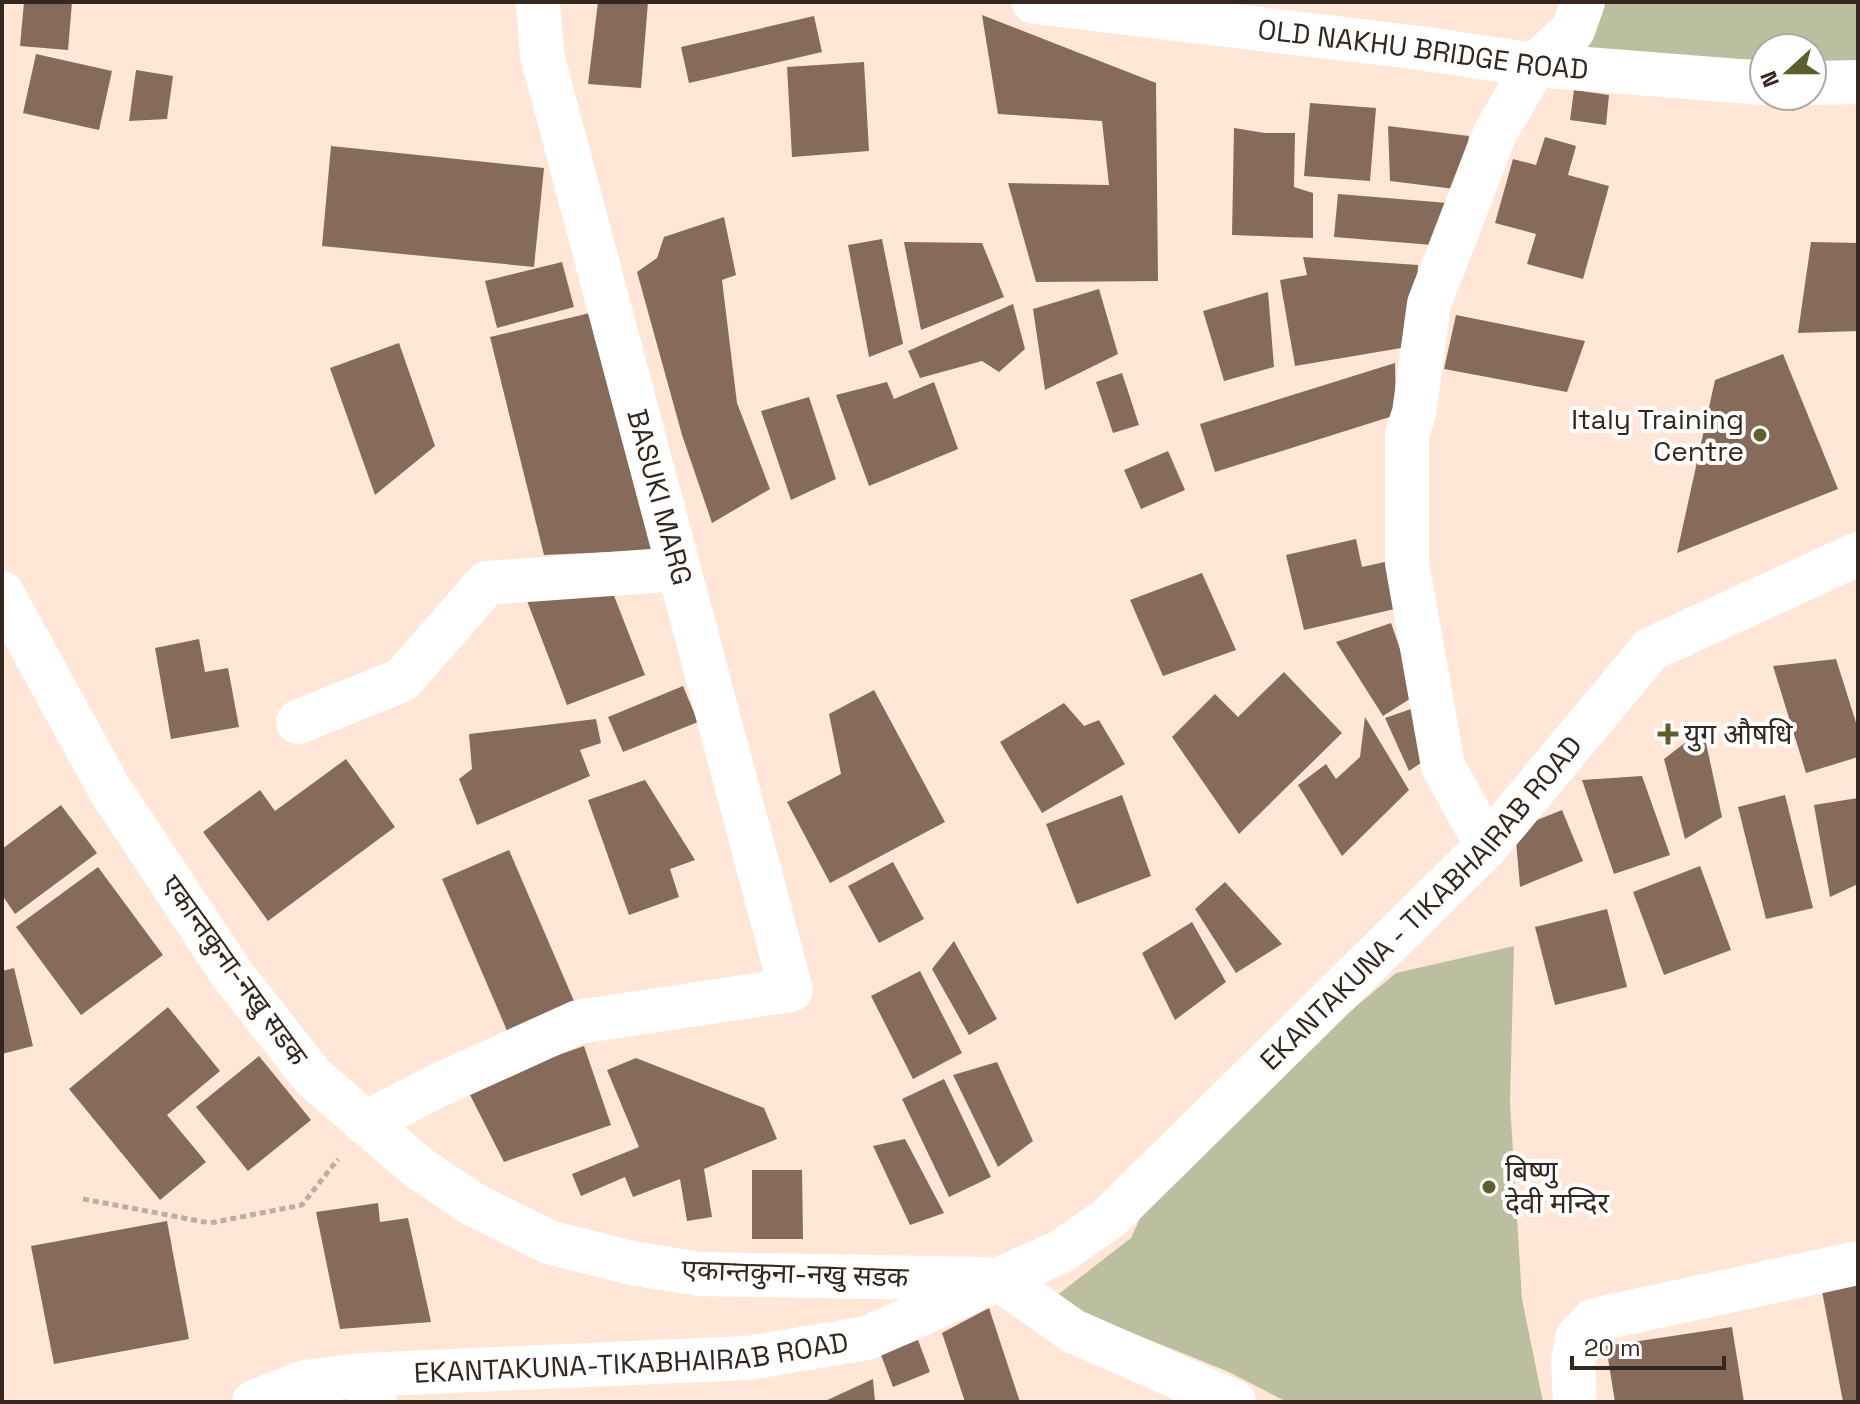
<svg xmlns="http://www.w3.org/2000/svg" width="1860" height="1404" font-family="'Space Grotesk','Noto Sans Devanagari',sans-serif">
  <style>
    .green { fill: #bcbf9f }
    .building { fill: #866b5b }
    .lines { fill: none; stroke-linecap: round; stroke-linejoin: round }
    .path { stroke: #c1ac9f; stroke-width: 5; stroke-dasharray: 6 4; stroke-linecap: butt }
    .minor { stroke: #fff; stroke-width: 44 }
    .secondary { stroke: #fff; stroke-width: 44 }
    .poi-dot { fill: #5c5e2b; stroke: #fff; stroke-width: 3 }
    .labels { text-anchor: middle; stroke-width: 8; stroke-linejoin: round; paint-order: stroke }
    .street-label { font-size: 28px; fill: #332720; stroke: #fff }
    .poi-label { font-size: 28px; fill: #332720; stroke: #fff; text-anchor: start }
  </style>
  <rect width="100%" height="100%" fill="#ffe6d7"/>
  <g class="green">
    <polygon points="1570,2 1858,2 1858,63 1812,62 1812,48 1764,48 1764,60 1573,54"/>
    <polygon points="1514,946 1510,1103 1522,1299 1543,1402 1287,1402 1229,1372 1051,1300 1131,1238 1182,1128 1299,1054 1396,973"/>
  </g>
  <g class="building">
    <polygon points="24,2 72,2 68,50 20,46"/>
    <polygon points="598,2 648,2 641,88 588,84"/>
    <polygon points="982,15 1156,83 1158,281 1036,282 1008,183 1109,185 1102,121 998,114"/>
    <polygon points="814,16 822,52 689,83 681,47"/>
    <polygon points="36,54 112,71 99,130 23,113"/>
    <polygon points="864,62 869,151 792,157 787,67"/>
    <polygon points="136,70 173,76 167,119 129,121"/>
    <polygon points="1574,90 1609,95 1606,125 1570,120"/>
    <polygon points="1310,103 1376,108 1370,181 1304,176"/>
    <polygon points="1388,126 1469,136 1463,190 1390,181"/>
    <polygon points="1234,128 1265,133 1295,133 1294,187 1313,193 1313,238 1232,235"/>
    <polygon points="1545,137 1576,146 1568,175 1609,186 1583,279 1527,264 1536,234 1495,223 1513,159 1536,165"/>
    <polygon points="331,146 544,168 534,267 322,246"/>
    <polygon points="1338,194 1448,203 1445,246 1334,237"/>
    <polygon points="724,217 736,275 722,280 737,403 770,489 712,523 682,435 637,272 657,258 664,237"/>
    <polygon points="882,239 903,344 869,357 848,245"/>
    <polygon points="904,242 982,243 1004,297 921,330"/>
    <polygon points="1811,242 1858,243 1858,331 1798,333"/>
    <polygon points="1303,257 1418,265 1413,346 1295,366 1280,280 1307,275"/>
    <polygon points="562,262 574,307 497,328 485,281"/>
    <polygon points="1099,289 1118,354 1045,390 1033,309"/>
    <polygon points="1268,292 1274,367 1224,381 1203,311"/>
    <polygon points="1013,304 1025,349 999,372 982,361 920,378 908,351"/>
    <polygon points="594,312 652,550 544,555 490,337"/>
    <polygon points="1456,315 1585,341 1567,392 1444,369"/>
    <polygon points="399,343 435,446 375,495 330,368"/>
    <polygon points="1783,354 1838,489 1677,553 1715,380"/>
    <polygon points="1395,363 1396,415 1215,472 1200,424"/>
    <polygon points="1122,373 1139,425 1113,433 1096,382"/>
    <polygon points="887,382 894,399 934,382 958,449 869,486 836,395"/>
    <polygon points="809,397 836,479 791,500 761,411"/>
    <polygon points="1168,451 1185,490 1141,509 1124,470"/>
    <polygon points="1356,539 1362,567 1389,561 1399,608 1304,630 1286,555"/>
    <polygon points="1202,573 1236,650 1163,676 1130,600"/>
    <polygon points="609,583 645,675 567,705 524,593"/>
    <polygon points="1391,623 1416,695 1383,716 1336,642"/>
    <polygon points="199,639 205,672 228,668 239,727 171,739 155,648"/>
    <polygon points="1836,659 1858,729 1858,757 1806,773 1773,666"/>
    <polygon points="1284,672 1342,733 1239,834 1172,737 1215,694 1238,717"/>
    <polygon points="683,686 698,722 623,752 608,717"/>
    <polygon points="874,690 945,822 830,883 787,802 841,774 829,714"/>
    <polygon points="1064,703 1084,726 1099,720 1125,764 1042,813 1000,742"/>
    <polygon points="1411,709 1425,760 1409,771 1385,718"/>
    <polygon points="1365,717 1409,790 1342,856 1298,785 1326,764 1336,779 1360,757"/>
    <polygon points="596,719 601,743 580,750 590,776 477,825 459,779 472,769 469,734"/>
    <polygon points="1703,729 1722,817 1685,839 1664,759"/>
    <polygon points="346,759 395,827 268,921 203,832 260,790 275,811"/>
    <polygon points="1642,776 1670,855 1614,874 1582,780"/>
    <polygon points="645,780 695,860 670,869 679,897 629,915 588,800"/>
    <polygon points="1122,795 1151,876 1077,904 1046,824"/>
    <polygon points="1785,795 1813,908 1766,919 1738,807"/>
    <polygon points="1858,798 1858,884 1830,897 1814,805"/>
    <polygon points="61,805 97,853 15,914 2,895 2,849"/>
    <polygon points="1562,810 1583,861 1520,887 1515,829"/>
    <polygon points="509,850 574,1001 511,1040 442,879"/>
    <polygon points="893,862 924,919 879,943 848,886"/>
    <polygon points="1700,866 1731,950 1664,975 1633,892"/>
    <polygon points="98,867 163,955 81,1015 16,927"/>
    <polygon points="1225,882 1282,944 1236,973 1195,909"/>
    <polygon points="1607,909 1627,987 1555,1005 1535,927"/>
    <polygon points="1192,922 1226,982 1175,1020 1142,953"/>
    <polygon points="954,941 997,1019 969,1035 932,969"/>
    <polygon points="14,968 33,1046 2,1054 2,971"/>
    <polygon points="920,971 962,1053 913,1079 871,996"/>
    <polygon points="168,1007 220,1071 167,1115 206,1162 160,1200 69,1089"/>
    <polygon points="584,1046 611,1125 504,1162 466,1087"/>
    <polygon points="259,1056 311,1120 248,1171 196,1107"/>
    <polygon points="636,1058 764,1108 777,1139 704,1169 712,1217 687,1221 680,1179 633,1197 625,1177 581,1196 572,1174 639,1147 607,1070"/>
    <polygon points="997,1062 1033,1141 998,1167 953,1075"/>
    <polygon points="944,1079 991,1177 949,1197 902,1099"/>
    <polygon points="905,1139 944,1213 910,1225 873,1146"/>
    <polygon points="752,1170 802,1170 803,1239 752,1239"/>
    <polygon points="378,1203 380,1222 408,1218 431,1322 340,1329 316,1212"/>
    <polygon points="167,1221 189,1339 54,1364 31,1246"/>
    <polygon points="1858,1285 1858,1402 1843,1402 1822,1291"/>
    <polygon points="989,1308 1020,1402 965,1402 942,1333"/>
    <polygon points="1732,1327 1744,1402 1615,1402 1606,1346"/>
    <polygon points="918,1340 930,1372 893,1387 881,1355"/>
    <polygon points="873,1379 875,1402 823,1402"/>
  </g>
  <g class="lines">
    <polyline class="path" points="83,1199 210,1223 302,1205 338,1159"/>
    <g class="minor">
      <path id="s1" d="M1034,2L1412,47L1535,65L1764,83"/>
      <polyline points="1812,83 1858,82"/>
      <polyline points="298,722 402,680 487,583 679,569"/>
      <polyline points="1487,846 1443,766 1407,563 1407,434 1414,413 1429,304 1495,133 1535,65 1573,30 1583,2"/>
      <polyline points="365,1123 439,1085 578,1022 791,990 542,55 538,2"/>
      <polyline points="999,1279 1073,1331 1234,1402"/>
      <polyline points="361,1375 374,1402"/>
      <polyline points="1575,1402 1573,1362 1577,1338 1594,1320 1858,1263"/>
    </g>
    <g class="secondary">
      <polyline points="2,593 109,788 232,974 313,1077 419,1168 471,1203 549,1242 631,1263 699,1274 985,1279"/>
      <path id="s2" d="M254,1402L305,1382L361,1375L748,1358L867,1338L1060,1252L1109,1218L1487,846L1651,649L1858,554"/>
    </g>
  </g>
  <g class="poi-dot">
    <circle cx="1760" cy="435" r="8"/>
    <path d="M1664 722h8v8h8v8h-8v8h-8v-8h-8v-8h8z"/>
    <circle cx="1489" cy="1187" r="8"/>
  </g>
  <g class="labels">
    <g class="street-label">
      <text dy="10" stroke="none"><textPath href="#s1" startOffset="392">OLD NAKHU BRIDGE ROAD</textPath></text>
      <text transform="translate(660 497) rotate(75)" y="10">BASUKI MARG</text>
      <text dy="10" stroke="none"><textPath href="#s2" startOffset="1334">EKANTAKUNA - TIKABHAIRAB ROAD</textPath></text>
      <text transform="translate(235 970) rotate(54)" y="10">एकान्तकुना-नखु सडक</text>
      <text transform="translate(795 1273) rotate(2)" y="10">एकान्तकुना-नखु सडक</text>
      <text dy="10" stroke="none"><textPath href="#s2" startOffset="382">EKANTAKUNA-TIKABHAIRAB ROAD</textPath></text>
    </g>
    <g class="poi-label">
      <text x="1744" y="429" text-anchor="end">Italy Training<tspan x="1744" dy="32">Centre</tspan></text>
      <text x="1684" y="744">युग औषधि</text>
      <text x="1505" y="1181">बिष्णु<tspan x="1505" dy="32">देवी मन्दिर</tspan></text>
    </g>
  </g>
  <rect width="1860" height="1404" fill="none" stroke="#332720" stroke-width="8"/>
  <g transform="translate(1788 72) rotate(249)"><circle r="38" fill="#ffffff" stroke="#ada9a6" stroke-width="2"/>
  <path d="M0-6L14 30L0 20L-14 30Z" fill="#5c5e2b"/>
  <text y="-12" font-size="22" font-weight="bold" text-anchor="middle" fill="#332720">N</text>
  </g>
  <path d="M1572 1356v12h152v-12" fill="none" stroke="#332720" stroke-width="4"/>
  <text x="1584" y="1356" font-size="24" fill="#332720" stroke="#ffffff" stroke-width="6" paint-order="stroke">20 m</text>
</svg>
